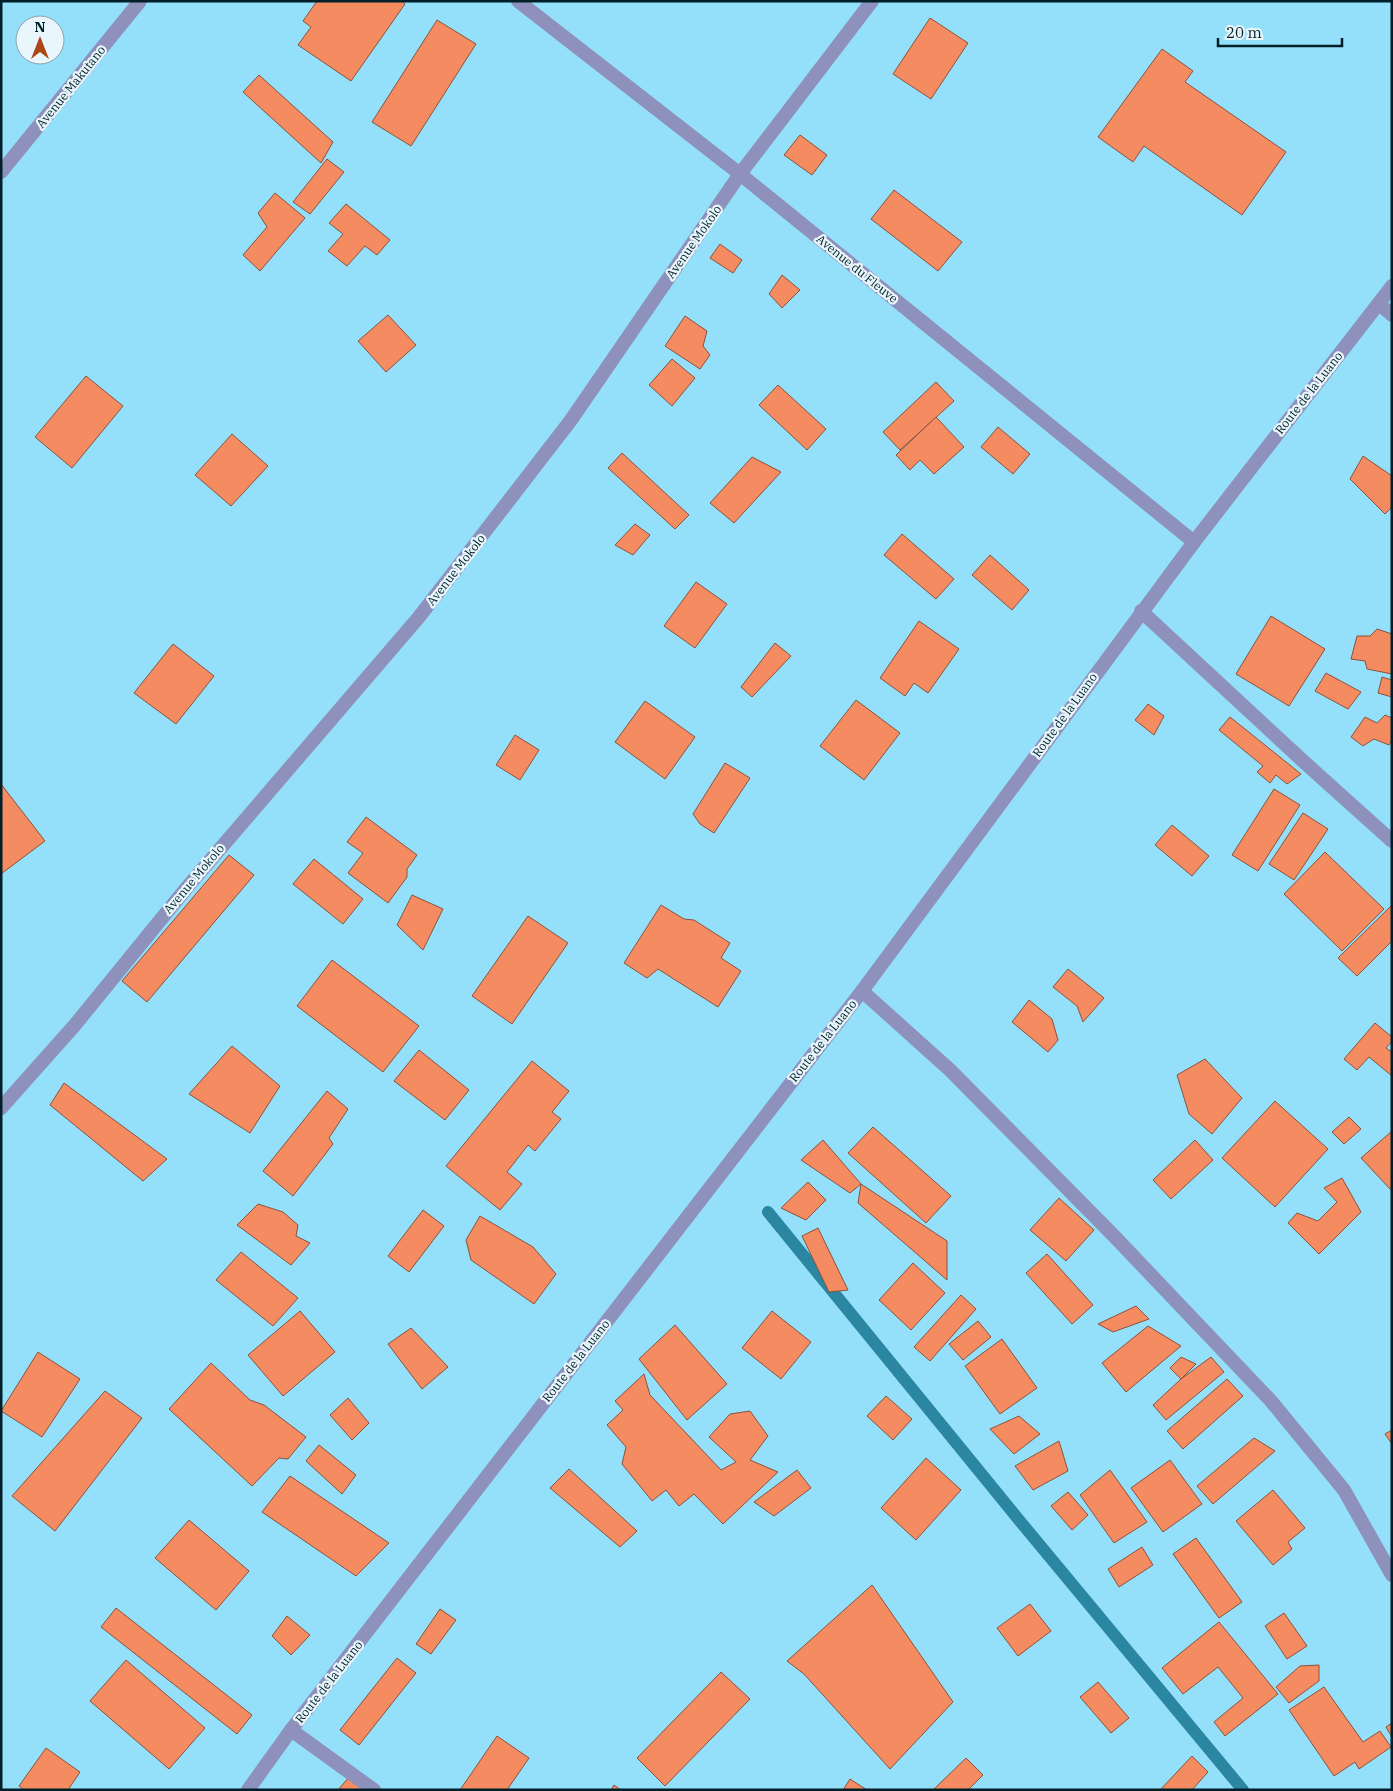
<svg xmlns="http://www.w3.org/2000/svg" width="1393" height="1791" font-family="'IBM Plex Serif',serif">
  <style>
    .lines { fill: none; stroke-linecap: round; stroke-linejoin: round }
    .stream { stroke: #2b86a1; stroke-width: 12 }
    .building { fill: #f48b61; stroke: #8b523c }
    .minor { stroke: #8e91bb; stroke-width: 14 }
    .tertiary { stroke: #8e91bb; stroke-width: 14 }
    .labels { text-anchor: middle; stroke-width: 4.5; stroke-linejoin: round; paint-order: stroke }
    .street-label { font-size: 12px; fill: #001f29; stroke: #e9f7fc }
  </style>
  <rect width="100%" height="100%" fill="#94e0fb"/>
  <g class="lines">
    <polyline class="stream" points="768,1212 1019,1520 1243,1790"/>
  </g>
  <g class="building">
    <polygon points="317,1 402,1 405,4 351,81 298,45 311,27 303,21"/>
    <polygon points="930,18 968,43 931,99 893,74"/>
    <polygon points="437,20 476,44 411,146 372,122"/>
    <polygon points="1162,49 1193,71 1185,82 1286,152 1242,215 1144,146 1133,162 1098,137"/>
    <polygon points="259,75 333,142 321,163 243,92"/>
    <polygon points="800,135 827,155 812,175 784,155"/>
    <polygon points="327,159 344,172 310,214 293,202"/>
    <polygon points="894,190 962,242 938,271 871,219"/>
    <polygon points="275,193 305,218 260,271 243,255 267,227 258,213"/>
    <polygon points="346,204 390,240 377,255 365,246 347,266 328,251 343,234 329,223"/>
    <polygon points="720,244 742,260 733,273 710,258"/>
    <polygon points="782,275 800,290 782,308 769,294"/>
    <polygon points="388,315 416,345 386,372 358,341"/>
    <polygon points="685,316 707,331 703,346 710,355 700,369 665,346"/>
    <polygon points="672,359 695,378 672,406 649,385"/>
    <polygon points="86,376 123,406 72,468 35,437"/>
    <polygon points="936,382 954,401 900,450 883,432"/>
    <polygon points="778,385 826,429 807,450 759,405"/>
    <polygon points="936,417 964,447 934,474 920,460 910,470 896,455"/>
    <polygon points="998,427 1030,454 1013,474 981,447"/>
    <polygon points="232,434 268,466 231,506 195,475"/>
    <polygon points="622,453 689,515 675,529 608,468"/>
    <polygon points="1363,456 1392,476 1392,507 1385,514 1350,479"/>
    <polygon points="752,457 781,472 734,523 710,503"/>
    <polygon points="635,524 650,535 633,555 615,545"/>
    <polygon points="902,534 954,579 936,599 884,555"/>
    <polygon points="990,555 1029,590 1012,610 972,575"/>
    <polygon points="696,582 727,604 695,648 664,626"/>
    <polygon points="1271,616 1325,649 1289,706 1236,674"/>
    <polygon points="919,621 959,649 928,693 914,683 905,696 880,678"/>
    <polygon points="1377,629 1392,634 1392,674 1367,669 1365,661 1351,659 1357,636 1370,636"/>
    <polygon points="775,643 791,656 752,697 741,687"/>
    <polygon points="173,644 214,676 176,724 134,693"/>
    <polygon points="1326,673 1361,692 1348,709 1315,691"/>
    <polygon points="1382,677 1392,680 1392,697 1378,693"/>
    <polygon points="856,700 900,733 864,780 820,746"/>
    <polygon points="645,701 695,737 665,779 615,742"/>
    <polygon points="1148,704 1164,716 1154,735 1135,720"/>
    <polygon points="1385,715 1392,718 1392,740 1389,745 1374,739 1363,746 1351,737 1365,717 1377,723"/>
    <polygon points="1230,717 1301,774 1287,784 1276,775 1270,783 1257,772 1263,766 1219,730"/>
    <polygon points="515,735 539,750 520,780 496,765"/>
    <polygon points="725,763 750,778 714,833 700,824 693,814"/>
    <polygon points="1,784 45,841 1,874"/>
    <polygon points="1274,789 1300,805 1258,871 1232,855"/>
    <polygon points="1303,813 1328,829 1294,880 1269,864"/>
    <polygon points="366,817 417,855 407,869 407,877 388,903 348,873 363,853 347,842"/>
    <polygon points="1172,825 1209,856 1192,876 1155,845"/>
    <polygon points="1325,852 1384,909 1342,951 1284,894"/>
    <polygon points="229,855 254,875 147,1002 122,981"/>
    <polygon points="314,859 363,899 343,924 293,884"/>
    <polygon points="412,895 443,909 423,950 397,925"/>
    <polygon points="661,905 684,919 694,920 730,943 721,958 741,971 718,1007 658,969 647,978 624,963"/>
    <polygon points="1392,905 1392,941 1357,976 1338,958"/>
    <polygon points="528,916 568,943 512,1024 472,996"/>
    <polygon points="332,960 419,1026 383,1072 297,1006"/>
    <polygon points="1068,969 1104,998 1083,1022 1077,1006 1053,987"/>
    <polygon points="1029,1000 1052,1019 1058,1040 1048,1052 1012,1022"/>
    <polygon points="1375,1023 1392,1037 1392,1041 1386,1048 1392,1052 1392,1076 1369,1057 1357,1070 1344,1059"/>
    <polygon points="232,1046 280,1086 250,1133 189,1094"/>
    <polygon points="419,1050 469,1090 445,1120 394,1081"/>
    <polygon points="1205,1059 1242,1098 1212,1134 1189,1114 1177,1075"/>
    <polygon points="532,1061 569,1091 552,1112 561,1119 535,1151 528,1145 507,1172 522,1184 500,1210 446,1166"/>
    <polygon points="64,1083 167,1159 143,1181 50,1105"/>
    <polygon points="327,1091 348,1109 329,1138 333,1144 293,1196 263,1171"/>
    <polygon points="1275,1101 1328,1149 1275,1207 1222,1158"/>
    <polygon points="1349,1117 1361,1129 1344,1144 1332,1132"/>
    <polygon points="873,1127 951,1196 926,1223 848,1153"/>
    <polygon points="1392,1131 1392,1191 1361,1158"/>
    <polygon points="823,1140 861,1184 850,1193 801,1160"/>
    <polygon points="1195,1140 1213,1160 1171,1199 1153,1180"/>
    <polygon points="1342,1178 1361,1212 1319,1254 1288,1223 1297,1213 1318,1221 1337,1202 1324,1188"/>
    <polygon points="808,1182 826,1200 806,1220 781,1208"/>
    <polygon points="861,1184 947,1241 947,1280 858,1203"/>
    <polygon points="1059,1198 1094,1230 1066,1261 1030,1230"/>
    <polygon points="258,1204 283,1212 298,1225 296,1236 310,1243 291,1265 237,1225"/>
    <polygon points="423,1210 444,1226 409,1272 388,1256"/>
    <polygon points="480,1216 533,1247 556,1274 534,1304 471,1260 466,1240"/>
    <polygon points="818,1228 848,1290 829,1292 802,1236"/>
    <polygon points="241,1252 298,1298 273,1326 216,1280"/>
    <polygon points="1047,1254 1093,1305 1072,1324 1026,1273"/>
    <polygon points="913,1263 945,1293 911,1330 879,1300"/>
    <polygon points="961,1295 976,1309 930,1361 914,1347"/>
    <polygon points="1136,1306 1149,1319 1113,1332 1098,1324"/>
    <polygon points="300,1311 335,1352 283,1396 248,1355"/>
    <polygon points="772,1311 811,1342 781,1379 742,1348"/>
    <polygon points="978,1321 991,1337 963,1360 949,1344"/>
    <polygon points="675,1325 727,1384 687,1420 639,1359"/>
    <polygon points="1148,1326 1181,1346 1126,1392 1102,1363"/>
    <polygon points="411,1328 448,1367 422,1389 388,1344"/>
    <polygon points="1002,1339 1037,1388 1000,1414 965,1366"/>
    <polygon points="38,1352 80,1379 42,1437 1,1411"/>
    <polygon points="1181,1357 1196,1364 1181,1379 1170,1368"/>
    <polygon points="1211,1357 1224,1372 1166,1420 1153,1405 1181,1379"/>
    <polygon points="211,1363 250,1400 264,1405 306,1437 288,1459 279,1458 252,1486 169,1409"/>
    <polygon points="644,1374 650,1395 721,1470 736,1462 709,1437 730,1414 750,1411 768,1436 750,1460 778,1472 723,1524 694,1494 679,1506 666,1490 652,1501 622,1464 626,1447 607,1425 623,1410 615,1401"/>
    <polygon points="1227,1379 1243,1396 1183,1449 1167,1431"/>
    <polygon points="105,1391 142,1418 55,1531 12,1496"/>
    <polygon points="886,1396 912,1419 893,1440 867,1416"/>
    <polygon points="348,1398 369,1423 352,1440 330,1415"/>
    <polygon points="1019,1416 1040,1434 1014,1454 990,1429"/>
    <polygon points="1392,1430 1392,1444 1385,1434"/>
    <polygon points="1254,1438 1275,1451 1213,1504 1197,1486"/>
    <polygon points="1059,1441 1068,1471 1033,1490 1015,1466"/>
    <polygon points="319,1445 356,1475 342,1494 306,1461"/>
    <polygon points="926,1458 961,1490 916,1540 881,1508"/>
    <polygon points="1170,1460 1202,1504 1163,1532 1131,1488"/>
    <polygon points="569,1469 637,1531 620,1547 550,1488"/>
    <polygon points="797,1470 811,1488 774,1516 754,1502"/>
    <polygon points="1110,1470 1147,1522 1114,1543 1080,1495"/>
    <polygon points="290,1476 389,1543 356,1576 262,1512"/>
    <polygon points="1273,1490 1305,1528 1288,1542 1292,1549 1273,1565 1236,1521"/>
    <polygon points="1068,1492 1088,1515 1072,1530 1051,1506"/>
    <polygon points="189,1520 249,1571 216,1610 155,1558"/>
    <polygon points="1196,1538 1242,1602 1219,1618 1173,1554"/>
    <polygon points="1142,1547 1153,1565 1119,1587 1108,1569"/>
    <polygon points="872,1585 953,1702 890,1769 804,1674 787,1661"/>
    <polygon points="1030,1604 1051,1631 1018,1656 997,1628"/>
    <polygon points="116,1608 252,1715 237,1734 101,1627"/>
    <polygon points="440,1609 456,1620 431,1654 416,1644"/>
    <polygon points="1284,1613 1307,1646 1287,1659 1265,1626"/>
    <polygon points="287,1616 310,1635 291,1655 272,1636"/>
    <polygon points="1219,1622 1278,1694 1225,1736 1214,1722 1243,1698 1218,1667 1183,1694 1162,1668"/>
    <polygon points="397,1658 416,1673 359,1745 340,1730"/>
    <polygon points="126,1660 205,1728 169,1769 90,1701"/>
    <polygon points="1319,1665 1319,1681 1289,1703 1276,1687 1300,1666"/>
    <polygon points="721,1672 750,1699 665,1786 637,1758"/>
    <polygon points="1098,1682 1129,1718 1111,1733 1080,1697"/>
    <polygon points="1324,1687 1363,1742 1380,1731 1391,1747 1359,1769 1355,1762 1334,1776 1289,1710"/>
    <polygon points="1392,1723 1392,1737 1386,1727"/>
    <polygon points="497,1736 529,1758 507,1790 460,1790"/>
    <polygon points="46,1748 80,1772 68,1790 24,1790 19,1786"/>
    <polygon points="1192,1756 1208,1772 1192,1790 1160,1790"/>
    <polygon points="966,1758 983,1775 968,1790 933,1790"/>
    <polygon points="350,1776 365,1790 338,1790"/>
    <polygon points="850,1779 867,1790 843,1790"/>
    <polygon points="614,1785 621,1790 611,1790"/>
  </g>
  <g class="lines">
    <g class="minor">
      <polyline points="518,1 740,174 1194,542"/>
      <polyline points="1,172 140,1"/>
      <polyline points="1379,304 1392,315"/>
      <polyline points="1141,611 1303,761 1392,841"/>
      <polyline points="862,991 950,1070 1114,1236 1271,1401 1344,1490 1392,1575"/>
      <polyline points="1,1108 74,1026 189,885 419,617 571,420 740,174 872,1"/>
      <polyline points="291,1730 374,1790"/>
    </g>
    <polyline class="tertiary" points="248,1790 291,1730 862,991 1194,542 1392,286"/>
  </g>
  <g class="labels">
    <g class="street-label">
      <text transform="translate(71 87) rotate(-51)" y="4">Avenue Makutano</text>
      <text transform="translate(694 242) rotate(-55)" y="4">Avenue Mokolo</text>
      <text transform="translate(857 269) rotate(39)" y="4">Avenue du Fleuve</text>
      <text transform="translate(1309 393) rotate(-52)" y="4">Route de la Luano</text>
      <text transform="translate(456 570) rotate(-52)" y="4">Avenue Mokolo</text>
      <text transform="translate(1065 715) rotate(-54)" y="4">Route de la Luano</text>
      <text transform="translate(194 879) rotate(-50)" y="4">Avenue Mokolo</text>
      <text transform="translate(823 1041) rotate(-52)" y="4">Route de la Luano</text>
      <text transform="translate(576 1361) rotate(-52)" y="4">Route de la Luano</text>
      <text transform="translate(329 1682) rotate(-52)" y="4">Route de la Luano</text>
    </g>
  </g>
  <rect width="1393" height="1791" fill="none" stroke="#001f29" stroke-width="5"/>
  <g transform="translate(40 40)"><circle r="24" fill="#e9f7fc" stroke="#8ca1a8"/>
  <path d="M0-4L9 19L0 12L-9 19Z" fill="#ab4617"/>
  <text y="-8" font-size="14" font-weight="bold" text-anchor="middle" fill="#001f29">N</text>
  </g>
  <path d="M1218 38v8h124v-8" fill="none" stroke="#001f29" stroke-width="2.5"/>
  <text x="1226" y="38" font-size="15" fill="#001f29" stroke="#e9f7fc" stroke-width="4" paint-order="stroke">20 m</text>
</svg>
